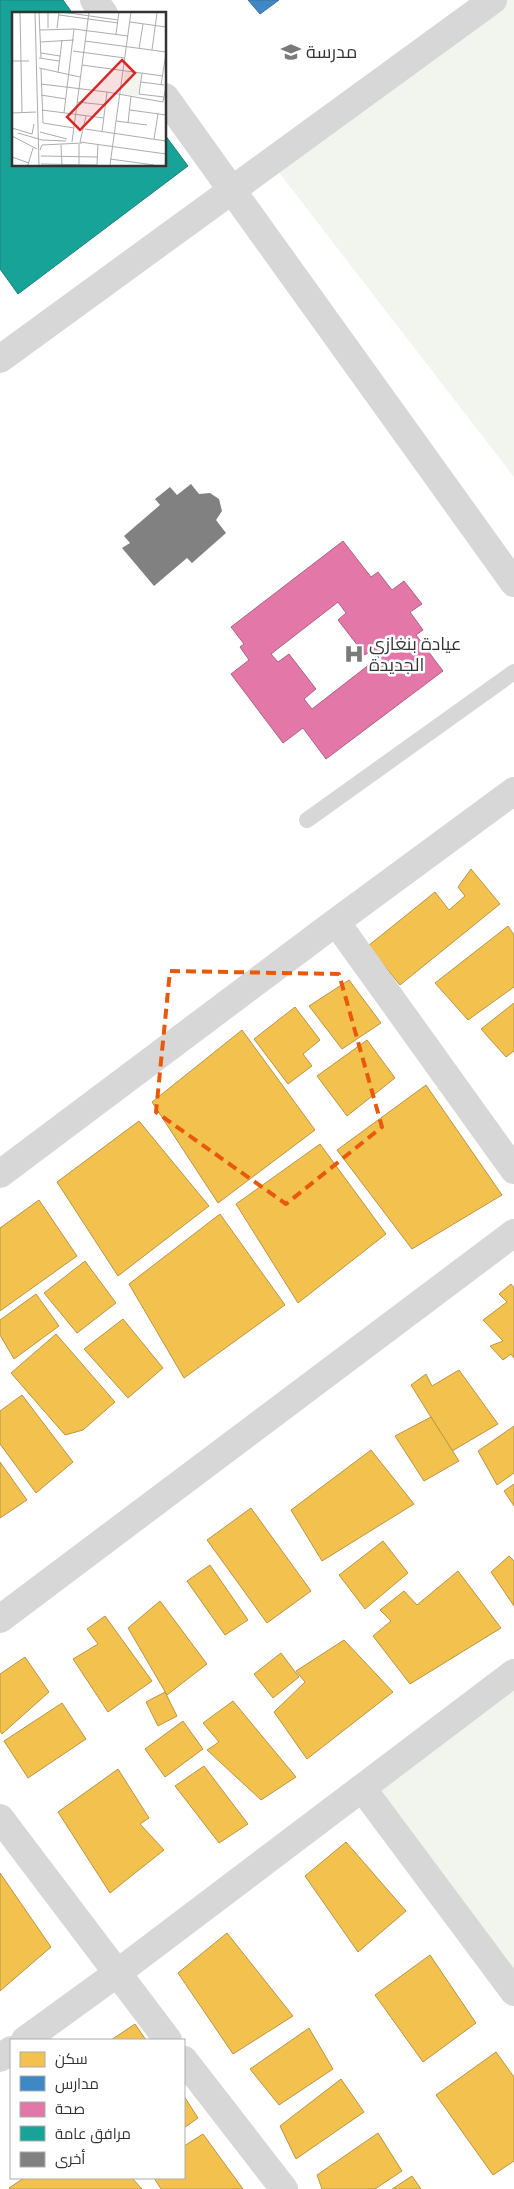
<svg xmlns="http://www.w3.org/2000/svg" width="514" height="2189" font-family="Overpass,Cairo,sans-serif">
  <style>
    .green { fill: #f1f5ed }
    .homes { fill: #f2c14e; stroke: #b99646 }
    .schools { fill: #3f88c5; stroke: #3b6e99 }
    .health { fill: #e377a8; stroke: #ae6385; fill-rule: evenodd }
    .public { fill: #17a398; stroke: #1f817a }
    .building { fill: #818181 }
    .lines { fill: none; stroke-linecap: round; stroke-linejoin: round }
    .service { stroke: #d7d7d7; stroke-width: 16 }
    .minor { stroke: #d7d7d7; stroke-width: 28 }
    .marked { fill: none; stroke: #e8590c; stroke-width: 4; stroke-dasharray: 10 6; stroke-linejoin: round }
    .labels { text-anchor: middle; stroke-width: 5; stroke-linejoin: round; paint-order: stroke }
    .poi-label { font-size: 18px; fill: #333; stroke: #fff; text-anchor: start }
    .inset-road { fill: none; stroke: #adadad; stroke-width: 1 }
    .view { fill: #d62828; fill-opacity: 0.15; stroke: #d62828; stroke-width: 2.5 }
    .inset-edge { fill: none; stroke: #333; stroke-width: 2.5 }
  </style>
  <rect width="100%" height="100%" fill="#fff"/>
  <g class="green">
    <polygon points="479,0 514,0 514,477 267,157"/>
    <polygon points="514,1675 514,1991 363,1788"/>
  </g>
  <g class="homes">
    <polygon points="471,869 500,904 400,985 368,946 435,892 449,910 465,896 458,887"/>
    <polygon points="508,926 514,935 514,987 468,1020 435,983"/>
    <polygon points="349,980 381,1023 342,1049 309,1006"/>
    <polygon points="514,1003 514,1051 506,1057 481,1029"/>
    <polygon points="295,1007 320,1040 303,1054 312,1066 288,1084 254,1039"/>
    <polygon points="242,1030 315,1130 218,1203 152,1102"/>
    <polygon points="367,1040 395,1078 347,1116 317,1076"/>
    <polygon points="426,1085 502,1195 412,1249 337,1150"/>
    <polygon points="139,1121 209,1206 118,1276 57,1182"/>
    <polygon points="320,1144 386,1234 298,1303 236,1204"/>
    <polygon points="39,1200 77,1256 0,1311 0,1228"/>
    <polygon points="220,1214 285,1305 184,1378 129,1284"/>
    <polygon points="85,1261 116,1303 77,1333 44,1293"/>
    <polygon points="511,1284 514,1288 514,1358 511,1354 503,1360 490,1346 503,1341 483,1320 507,1302 499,1294"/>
    <polygon points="36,1294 59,1326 14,1359 0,1335 0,1320"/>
    <polygon points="123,1319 163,1368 128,1398 84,1349"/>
    <polygon points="56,1334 115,1402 83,1430 65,1435 11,1373"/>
    <polygon points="459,1370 498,1424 452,1451 411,1385 426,1374 432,1386"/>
    <polygon points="22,1395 73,1462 36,1493 0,1444 0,1411"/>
    <polygon points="431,1417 459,1461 424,1481 395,1436"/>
    <polygon points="514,1426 514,1473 497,1485 478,1451"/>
    <polygon points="371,1450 414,1504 322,1561 291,1510"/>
    <polygon points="0,1462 27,1500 0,1518"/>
    <polygon points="514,1484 514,1506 504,1491"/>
    <polygon points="251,1508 311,1591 267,1623 207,1540"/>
    <polygon points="383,1541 408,1573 365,1609 339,1575"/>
    <polygon points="509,1556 514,1561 514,1606 491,1572"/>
    <polygon points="210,1565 248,1620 225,1635 187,1581"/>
    <polygon points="458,1571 501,1628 410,1684 373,1636 391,1621 380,1610 404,1591 417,1605"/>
    <polygon points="160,1601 207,1664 167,1695 128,1628"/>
    <polygon points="105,1616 152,1681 108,1712 73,1659 98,1644 87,1629"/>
    <polygon points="344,1640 393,1692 307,1759 274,1712 305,1682 296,1671"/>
    <polygon points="281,1653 299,1677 273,1698 254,1674"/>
    <polygon points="25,1657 49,1692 2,1734 0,1731 0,1674"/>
    <polygon points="165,1692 177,1716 158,1726 146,1702"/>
    <polygon points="233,1701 296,1777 261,1800 207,1750 219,1742 203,1723"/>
    <polygon points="62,1703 86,1739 28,1778 4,1741"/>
    <polygon points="183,1721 203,1749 165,1777 145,1749"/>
    <polygon points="204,1766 248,1824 219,1843 175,1786"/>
    <polygon points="118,1769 149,1818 140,1824 164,1850 110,1893 58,1812"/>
    <polygon points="346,1842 406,1911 358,1952 305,1876"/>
    <polygon points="0,1873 51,1947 0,1991"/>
    <polygon points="227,1933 293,2016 233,2054 178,1973"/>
    <polygon points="430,1955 476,2023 423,2062 375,1995"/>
    <polygon points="135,2024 146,2040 111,2040"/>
    <polygon points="309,2028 333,2069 279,2105 250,2069"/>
    <polygon points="496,2052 514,2077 514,2161 493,2175 436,2095"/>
    <polygon points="341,2079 364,2112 296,2159 280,2126"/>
    <polygon points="184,2096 198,2118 184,2128"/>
    <polygon points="378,2133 402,2171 375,2189 322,2189 317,2175"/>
    <polygon points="203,2134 243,2189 161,2189 154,2178 184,2178 184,2146"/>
    <polygon points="412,2176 421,2189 392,2189"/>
    <polygon points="24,2178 132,2178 142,2189 10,2189 9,2188"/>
  </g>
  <polygon class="schools" points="248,0 279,0 260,14"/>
  <path class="health" d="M343,541L371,577L378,572L392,590L404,581L422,604L410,612L423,630L416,635L443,671L326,759L303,728L283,743L231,674L249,660L240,647L244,644L231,627ZM338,602L346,613L338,620L365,655L373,649L379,657L312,709L304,699L316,689L289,654L278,662L271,654Z"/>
  <polygon class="public" points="0,0 63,0 73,14 14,14 14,165 165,165 165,135 188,166 18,294 0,269"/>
  <polygon class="building" points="191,484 199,494 210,493 219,499 222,511 216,520 226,533 192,563 187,558 154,586 122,548 130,543 124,536 160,505 155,499 170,487 177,495"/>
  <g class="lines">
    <polyline class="service" points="307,820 514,672"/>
    <g class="minor">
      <polyline points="94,0 104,14"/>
      <polyline points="165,97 514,583"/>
      <polyline points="0,359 493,0"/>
      <polyline points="336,922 514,791"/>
      <polyline points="0,1174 336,922 514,1170"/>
      <polyline points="0,1619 514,1233"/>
      <polyline points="362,1788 514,1992"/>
      <polyline points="0,1818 168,2040"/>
      <polyline points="25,2040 116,1974 514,1673"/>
      <polyline points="0,2058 11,2050"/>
      <polyline points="184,2060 284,2189"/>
    </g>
  </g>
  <path class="marked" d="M170,971L339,974L382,1127L286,1204L156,1112Z"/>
  <defs>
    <symbol id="school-bare" viewBox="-9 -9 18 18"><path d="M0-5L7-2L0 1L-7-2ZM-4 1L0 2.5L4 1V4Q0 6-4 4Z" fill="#7a7a7a" stroke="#fff" stroke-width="2.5" paint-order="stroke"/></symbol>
    <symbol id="hospital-bare" viewBox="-9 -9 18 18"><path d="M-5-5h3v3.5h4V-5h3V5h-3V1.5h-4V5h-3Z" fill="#7a7a7a" stroke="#fff" stroke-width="2.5" paint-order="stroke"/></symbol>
  </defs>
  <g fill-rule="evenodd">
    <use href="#school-bare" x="277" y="38" width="28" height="28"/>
    <use href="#hospital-bare" x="340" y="640" width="28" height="28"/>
  </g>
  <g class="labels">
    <g class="poi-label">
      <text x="306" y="58">مدرسة</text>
      <text x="369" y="650">عيادة بنغازي<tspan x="369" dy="21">الجديدة</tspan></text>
    </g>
  </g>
  <g transform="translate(12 12)">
    <rect width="154" height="154" fill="#fff"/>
    <path d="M113,59L129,61L126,84L110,82Z" fill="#f1f5ed"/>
    <path class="inset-road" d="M8,0L10,101M23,0L27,153M27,0L29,46M36,0V16M50,0L106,8M47,3L106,11M118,10L154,15M45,16L47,0M28,18L62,17L116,24M104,22L107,0M73,29L154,40M28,30L62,28M127,37L131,12M140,38L145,1M61,39L113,46M29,41L48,44M27,46L47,49M0,49H17M70,53L151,64M27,56L68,65M29,57L31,111L62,116M46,61L50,28M129,70L152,73M29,72L95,80L90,120M149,73L154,41M95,80L151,90L152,85M127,82L152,85L154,73M127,82L130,61M29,83L54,87M65,90L94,93M30,98L92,106M118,98L154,103M0,101L24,100M52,101L62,17M104,109L135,113M116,111L119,84M0,116L20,122L22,112M73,117L154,129M28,120L55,127M6,121L30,128L54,129M0,124L25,137M142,127L146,102M60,130L77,0M68,130L74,104M68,130L154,142M49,133L50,153M28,138L30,133L70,131M29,144L86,145M0,145L17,151M98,147L142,153M29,152L85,153M16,153L21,136M67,153V132M85,153L86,132M98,153L119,0"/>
    <path class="view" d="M110,48L123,61L68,118L55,105Z"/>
    <rect width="154" height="154" class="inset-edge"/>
  </g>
  <rect x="10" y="2039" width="175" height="140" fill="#ffffff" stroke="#adadad"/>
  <rect x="20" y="2052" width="25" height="15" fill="#f2c14e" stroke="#adadad"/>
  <text x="55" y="2064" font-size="15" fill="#333333">سكن</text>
  <rect x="20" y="2076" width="25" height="15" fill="#3f88c5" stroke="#adadad"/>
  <text x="55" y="2089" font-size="15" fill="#333333">مدارس</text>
  <rect x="20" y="2102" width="25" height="15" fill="#e377a8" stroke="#adadad"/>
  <text x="55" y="2114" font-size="15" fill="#333333">صحة</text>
  <rect x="20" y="2126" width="25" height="15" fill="#17a398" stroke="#adadad"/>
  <text x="55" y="2139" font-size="15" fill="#333333">مرافق عامة</text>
  <rect x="20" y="2152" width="25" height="15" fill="#818181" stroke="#adadad"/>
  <text x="55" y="2164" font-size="15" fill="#333333">أخرى</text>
</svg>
